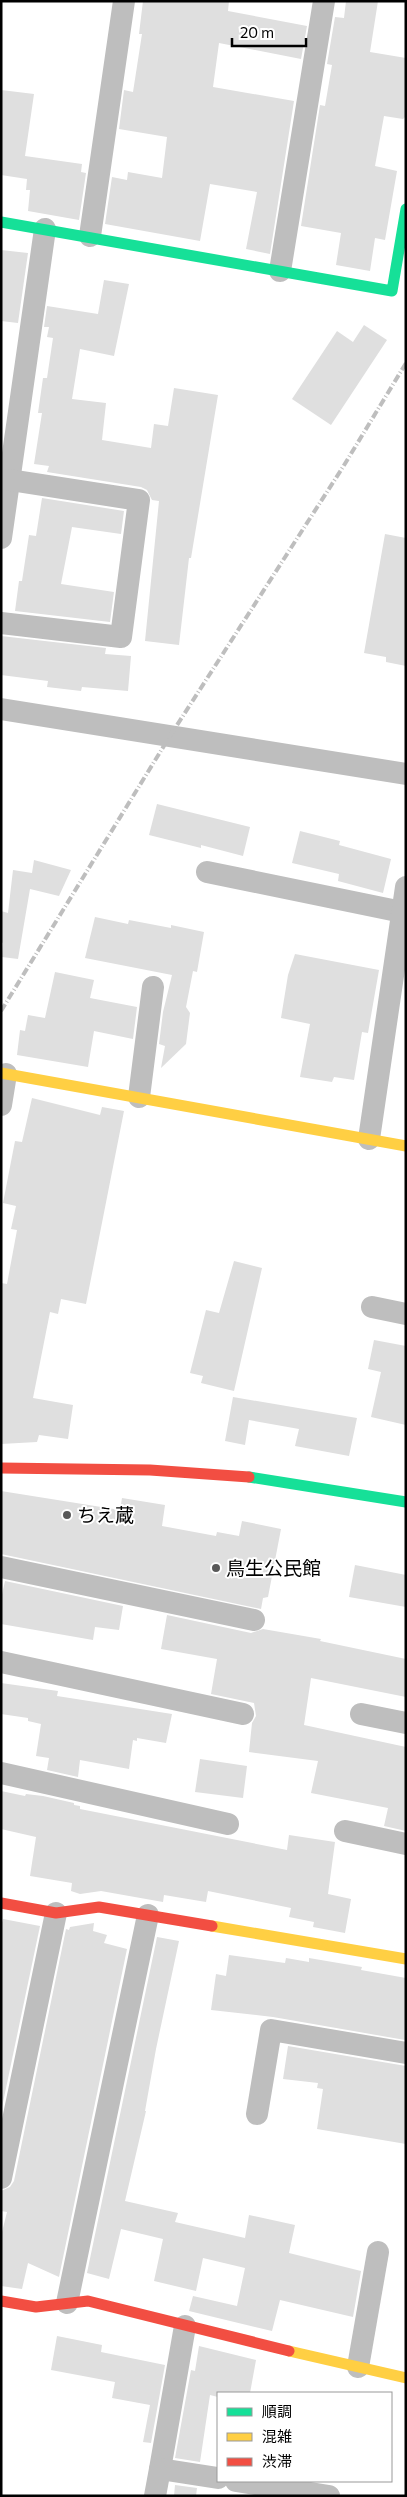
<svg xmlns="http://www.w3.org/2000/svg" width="407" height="2497" font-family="Commissioner,'Noto Sans JP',sans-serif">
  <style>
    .building { fill: #dfdfdf }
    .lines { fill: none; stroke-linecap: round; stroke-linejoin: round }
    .street { stroke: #bebebe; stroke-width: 22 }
    .fast { stroke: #16e098; stroke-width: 11 }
    .slow { stroke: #ffcf43; stroke-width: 11 }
    .jam { stroke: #f24e42; stroke-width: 11 }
    .rail { stroke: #bebebe; stroke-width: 4; stroke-dasharray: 8 2.5 1 2.5; stroke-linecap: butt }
    .poi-dot { fill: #595959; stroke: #fff; stroke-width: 2 }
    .labels { text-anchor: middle; stroke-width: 4; stroke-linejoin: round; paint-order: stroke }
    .poi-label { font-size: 19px; fill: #000; stroke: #fff; text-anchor: start }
  </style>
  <rect width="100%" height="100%" fill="#fff"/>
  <g class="building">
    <polygon points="143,1 229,1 228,11 307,26 301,59 219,43 213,87 294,101 270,254 246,249 257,192 210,184 200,241 105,224 112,177 127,180 128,172 162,178 167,137 119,129 124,90 133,92 142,34 139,34"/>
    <polygon points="346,1 378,1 370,52 406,58 406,116 403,119 384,116 375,166 397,171 385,240 375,238 370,271 336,265 341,233 301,226 320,105 325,106 332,65 327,64 335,17 344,18"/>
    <polygon points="1,90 34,94 25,156 82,164 81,172 86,173 79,220 28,211 30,190 26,190 27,179 1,175"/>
    <polygon points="1,250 28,253 18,323 1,321"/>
    <polygon points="104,280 129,284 114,356 80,349 72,399 106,403 102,440 151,448 154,424 168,426 174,388 218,395 191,558 189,558 179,645 145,641 159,501 152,500 147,490 141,487 47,472 49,466 34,464 42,413 38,413 43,378 47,378 53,338 47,337 49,327 44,327 47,306 98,314"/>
    <polygon points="364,325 387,340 331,425 292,399 337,331 353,342"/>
    <polygon points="42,498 124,511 121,534 72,527 61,584 114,592 110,622 15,611 19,581 22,581 29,535 36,536"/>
    <polygon points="385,534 406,538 406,666 386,662 386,657 364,653"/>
    <polygon points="1,636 106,648 105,654 131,656 128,691 82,687 81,691 47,687 48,681 1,675"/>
    <polygon points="157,804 250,827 243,856 201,845 201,848 149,835"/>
    <polygon points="300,831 340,841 339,845 391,859 383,893 338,881 339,874 292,863"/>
    <polygon points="34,860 71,870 59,896 30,889 18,959 2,957 3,943 1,942 1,911 8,913 13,870 32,873"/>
    <polygon points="95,917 128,924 129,920 171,928 171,925 204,932 197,972 193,971 186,1007 190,1013 186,1044 161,1068 165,1046 159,1044 163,1012 172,975 85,958"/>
    <polygon points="295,954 379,970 368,1033 362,1032 354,1080 334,1077 332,1082 300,1077 310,1024 281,1018 288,975"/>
    <polygon points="55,972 94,980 90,998 137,1007 133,1039 94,1031 88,1067 17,1055 20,1030 25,1031 28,1015 45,1018"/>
    <polygon points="32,1098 100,1115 102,1107 124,1111 86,1304 61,1299 58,1314 50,1312 33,1398 73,1405 68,1439 39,1435 37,1442 1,1444 1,1283 7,1284 17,1230 11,1229 16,1206 3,1203 15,1141 22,1142"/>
    <polygon points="234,1261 262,1268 234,1391 201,1383 203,1376 190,1373 206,1310 219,1313"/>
    <polygon points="374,1340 406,1346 406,1425 371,1417 381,1372 368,1369"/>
    <polygon points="233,1397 357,1418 349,1456 295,1446 299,1429 249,1420 245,1445 225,1441"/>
    <polygon points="1,1491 120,1510 122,1498 165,1505 162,1526 216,1536 217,1532 239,1536 242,1521 281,1529 268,1597 263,1598 261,1609 1,1554"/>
    <polygon points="355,1565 406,1575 406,1607 349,1597"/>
    <polygon points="5,1581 123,1606 119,1630 95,1627 93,1640 1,1624 1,1599"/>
    <polygon points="167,1615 251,1633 263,1629 321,1639 320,1641 406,1659 406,1697 311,1678 304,1725 406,1747 406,1831 384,1826 388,1808 311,1793 318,1761 249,1752 252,1723 256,1716 254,1703 211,1694 217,1659 161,1649"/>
    <polygon points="1,1683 58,1691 57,1696 172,1714 166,1743 137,1738 137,1741 133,1740 129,1769 80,1760 78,1777 47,1770 49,1758 36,1756 41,1724 28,1721 28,1718 1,1714"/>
    <polygon points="200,1759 247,1766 243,1798 195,1792"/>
    <polygon points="1,1791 25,1796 26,1794 43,1796 74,1803 74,1805 80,1806 80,1809 287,1850 289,1835 335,1842 328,1894 351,1899 345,1933 313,1927 314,1922 289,1917 291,1908 208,1891 206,1902 164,1895 163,1902 101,1891 80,1894 71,1891 72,1883 30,1876 36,1837 1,1829"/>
    <polygon points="3,1919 40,1926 1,2112 1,1926"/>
    <polygon points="94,1923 93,1931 107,1935 104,1943 127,1949 59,2277 28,2263 22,2289 1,2286 1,2236 7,2212 1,2211 1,2191 10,2187 14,2181 66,1929 69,1930 70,1927"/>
    <polygon points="157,1937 179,1941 156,2049 145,2111 146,2111 125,2201 178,2213 175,2222 245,2238 249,2215 295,2225 289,2253 361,2271 353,2317 280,2300 272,2331 189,2311 193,2296 237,2306 245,2268 203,2258 196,2291 154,2281 163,2239 121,2229 109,2279 87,2273"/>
    <polygon points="229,1955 285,1963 286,1958 309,1962 309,1958 362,1967 361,1970 406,1978 405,2040 273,2017 211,2010 216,1974 226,1976"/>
    <polygon points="288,2046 406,2066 406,2144 317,2129 323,2089 317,2088 318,2083 283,2079"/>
    <polygon points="57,2336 102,2345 101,2352 165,2365 151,2443 143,2442 150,2405 112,2398 115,2382 51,2370"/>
    <polygon points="199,2346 256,2360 250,2393 218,2393 218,2397 210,2395 200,2462 175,2458 191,2370 195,2371"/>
    <polygon points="175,2485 197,2488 196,2496 174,2496"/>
  </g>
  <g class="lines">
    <g class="street">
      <polyline points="90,236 124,1"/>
      <polyline points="280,271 324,1"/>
      <polyline points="1,538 45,229"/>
      <polyline points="1,623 121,637 139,500 10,480"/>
      <polyline points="1,709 406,774"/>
      <polyline points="207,872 402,912"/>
      <polyline points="139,1097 153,987"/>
      <polyline points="1,1105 6,1074"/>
      <polyline points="369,1139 406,887"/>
      <polyline points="372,1307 406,1314"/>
      <polyline points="1,1567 254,1620"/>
      <polyline points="1,1662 243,1714"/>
      <polyline points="361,1714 406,1723"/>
      <polyline points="1,1773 228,1824"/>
      <polyline points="345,1831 406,1844"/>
      <polyline points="257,2114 271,2030 406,2053"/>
      <polyline points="1,2178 56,1913"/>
      <polyline points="67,2303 148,1915"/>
      <polyline points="358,2367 378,2252"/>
      <polyline points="160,2469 185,2326"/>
      <polyline points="236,2481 329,2496"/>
      <polyline points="155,2496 160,2469 218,2478"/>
    </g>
    <g class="fast">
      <polyline points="1,222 392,291 406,209"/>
      <polyline points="249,1477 406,1502"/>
    </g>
    <g class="slow">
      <polyline points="1,1073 406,1146"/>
      <polyline points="212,1926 406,1959"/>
      <polyline points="289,2351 406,2378"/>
    </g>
    <g class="jam">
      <polyline points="1,1468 150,1470 249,1477"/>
      <polyline points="1,1903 56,1913 99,1907 212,1926"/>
      <polyline points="1,2301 36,2307 88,2301 289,2351"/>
    </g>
    <polyline class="rail" points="1,1011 170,736 343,467 406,363"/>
  </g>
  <g class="poi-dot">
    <circle cx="67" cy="1515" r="5"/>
    <circle cx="216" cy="1568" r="5"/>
  </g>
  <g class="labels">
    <g class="poi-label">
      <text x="77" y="1522">ちえ蔵</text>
      <text x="226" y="1575">鳥生公民館</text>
    </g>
  </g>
  <rect width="407" height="2497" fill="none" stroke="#000000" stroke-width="5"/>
  <rect x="217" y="2392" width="175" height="90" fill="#ffffff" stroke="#999999"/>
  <rect x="227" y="2408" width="25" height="8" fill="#16e098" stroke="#999999"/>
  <text x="262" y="2417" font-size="15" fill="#000000">順調</text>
  <rect x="227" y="2433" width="25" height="8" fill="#ffcf43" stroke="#999999"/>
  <text x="262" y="2442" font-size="15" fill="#000000">混雑</text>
  <rect x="227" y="2458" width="25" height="8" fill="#f24e42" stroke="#999999"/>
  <text x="262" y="2467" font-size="15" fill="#000000">渋滞</text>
  <path d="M232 38v8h74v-8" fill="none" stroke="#000000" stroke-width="2.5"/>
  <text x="240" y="38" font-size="15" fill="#000000" stroke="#ffffff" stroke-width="4" paint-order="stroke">20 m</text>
</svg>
